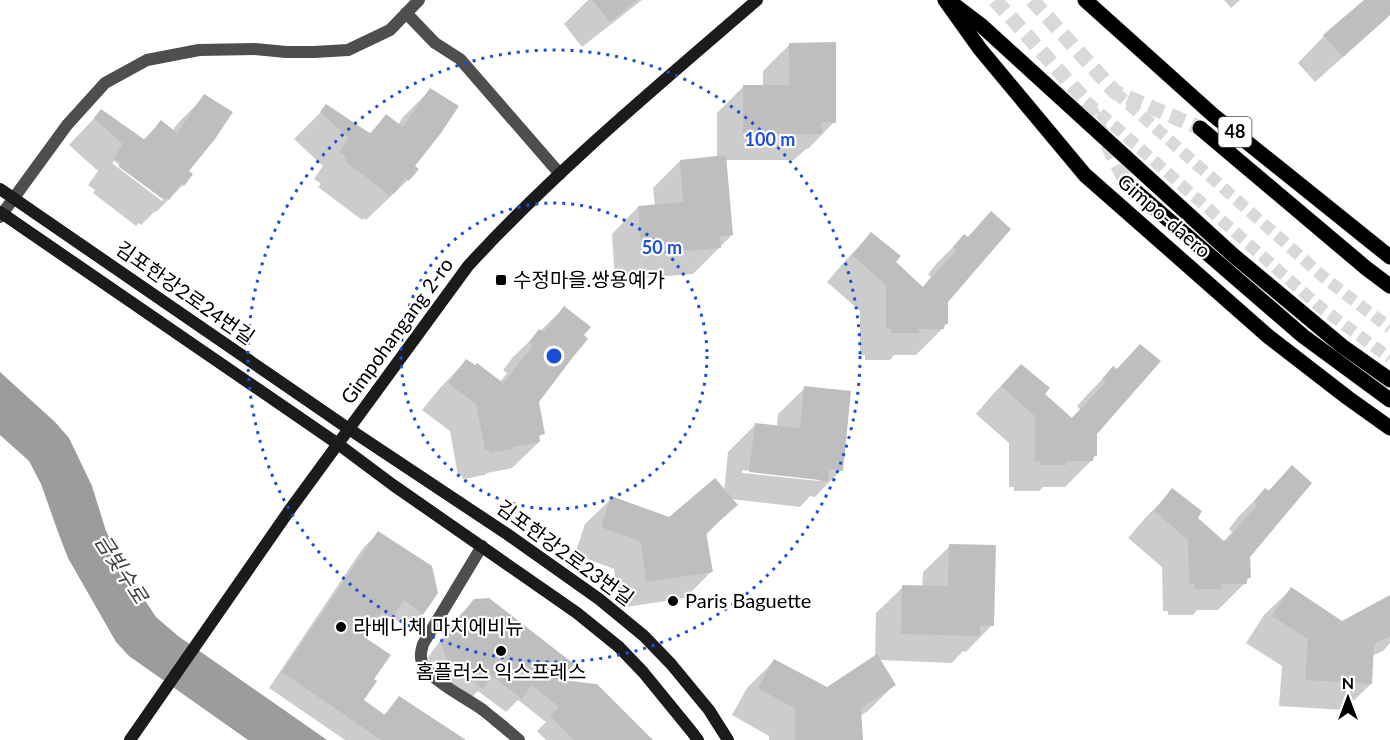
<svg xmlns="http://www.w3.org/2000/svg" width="1390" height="740" font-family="Lato,'Noto Sans KR',sans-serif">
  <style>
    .water { fill: #9c9c9c }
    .shadow { fill: #0003; fill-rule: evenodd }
    .building { fill: #bebebe }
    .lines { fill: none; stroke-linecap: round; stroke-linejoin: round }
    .secondary-tunnel { stroke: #d9d9d9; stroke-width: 12; stroke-dasharray: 12 6; stroke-linecap: butt }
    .primary-tunnel { stroke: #d9d9d9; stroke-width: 15; stroke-dasharray: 15 8; stroke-linecap: butt }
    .primary-casing { stroke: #dbdbdb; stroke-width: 16 }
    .street { stroke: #4e4e4e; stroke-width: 12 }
    .secondary { stroke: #1b1b1b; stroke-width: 12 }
    .primary { stroke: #000; stroke-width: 15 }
    .ring { fill: none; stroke: #1d4ed8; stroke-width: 3; stroke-dasharray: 3 6 }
    .poi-dot { fill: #000; stroke: #fff; stroke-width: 2 }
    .labels { text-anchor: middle; stroke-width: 4.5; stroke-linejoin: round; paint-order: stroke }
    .shield { fill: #fff; stroke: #4c4c4c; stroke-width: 1.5 }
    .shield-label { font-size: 18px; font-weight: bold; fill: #000 }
    .street-label { font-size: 20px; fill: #000; stroke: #fff }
    .poi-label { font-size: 20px; fill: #000; stroke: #fff; text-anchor: start }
    .water-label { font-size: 21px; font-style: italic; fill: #3d3d3d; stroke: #fff }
    .centre { fill: #1d4ed8; stroke: #fff; stroke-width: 3 }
    .ring-label { font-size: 18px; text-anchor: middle; font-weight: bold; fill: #1d4ed8; stroke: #fff; stroke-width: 4.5; stroke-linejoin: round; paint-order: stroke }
  </style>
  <rect width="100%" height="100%" fill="#fff"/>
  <polygon class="water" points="0,372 55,422 69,438 92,486 106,531 116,551 146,602 156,617 178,636 327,740 248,740 129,656 116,642 68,558 58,532 41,484 29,461 0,435"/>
  <g class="shadow">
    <polygon points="588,0 642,0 582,47 564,24"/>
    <polygon points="1224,0 1240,0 1231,8"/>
    <polygon points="1366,0 1390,0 1390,15 1315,82 1298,63 1324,36"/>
    <polygon points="790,44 834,122 808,149 806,149 794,160 725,160 732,235 693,274 615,280 612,234 638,207 655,206 653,188 680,161 717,158 717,113 744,86 763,86 763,71"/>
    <polygon points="430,90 408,180 366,220 364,218 362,220 318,187 321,184 314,179 323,166 294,139 327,106 368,135 386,116 398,125 403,117"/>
    <path d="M205,96L183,185L156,212L155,211L141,225L139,223L136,226L93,193L95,190L88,185L98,171L69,145L101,111L143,140L161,122L172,131L178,123ZM114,161L164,199L162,201L112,163Z"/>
    <polygon points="991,214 946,301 947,323 943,328 916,355 894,355 890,360 865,360 865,355 860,355 860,311 827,282 845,261 871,234 894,263 922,288 931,277 928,274 937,263 964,236 967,238"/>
    <polygon points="564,308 537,401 543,433 538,438 539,442 512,468 487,473 485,475 463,479 462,476 458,476 450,431 422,410 440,388 466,361 500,382 507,373 503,370 513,357"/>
    <polygon points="1140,346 1095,433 1096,455 1092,460 1065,487 1043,487 1039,491 1014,491 1014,487 1009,487 1009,443 976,414 994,393 1021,366 1043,394 1071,419 1080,409 1077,406 1087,395 1113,368 1116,370"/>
    <path d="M805,388L841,470L815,497L810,496L800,507L731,499L736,505L705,536L711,572L685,598L620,608L614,569L575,554L585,524L612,498L670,519L724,491L728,452L755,425L777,427L778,414ZM742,470L819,478V481L742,473Z"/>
    <polygon points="1292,467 1248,556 1249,578 1245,583 1218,610 1197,610 1193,615 1168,615 1168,611 1163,611 1162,567 1128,538 1146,517 1173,490 1196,518 1223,542 1232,532 1229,529 1238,517 1265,490 1267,492"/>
    <polygon points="378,533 422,614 407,628 391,616 376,632 368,627 361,636 371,680 362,700 383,716 399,698 463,740 345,740 269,688 363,548"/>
    <polygon points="950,546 992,625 966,652 963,651 952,663 879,660 895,684 868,711 860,716 861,740 769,740 769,736 732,715 747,688 774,661 827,689 875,658 876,613 903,587 922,587 923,572"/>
    <polygon points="1291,589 1342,623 1390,597 1390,643 1383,651 1372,656 1371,684 1344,710 1279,706 1282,666 1246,643 1264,615"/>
    <polygon points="474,600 559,681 651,740 546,740 537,731 546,722 518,700 506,712 478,691 467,702 433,675 428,657 460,615"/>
  </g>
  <g class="building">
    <polygon points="592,0 637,0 610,22"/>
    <polygon points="1364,0 1390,0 1390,15 1343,57 1323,35"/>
    <polygon points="836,42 836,123 822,122 822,134 743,134 743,85 789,85 789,43"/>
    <polygon points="430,88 459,106 441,133 415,166 419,169 409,181 405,178 394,194 392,192 389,195 344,160 347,157 339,152 349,138 320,112 326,104 371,134 386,114 403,127"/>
    <polygon points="204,94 233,112 215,139 189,171 193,174 184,186 180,184 169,200 166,198 164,200 118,166 121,163 114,158 123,144 94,118 101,109 145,140 161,120 177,133"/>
    <polygon points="726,155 733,235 720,236 721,248 642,254 638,206 683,202 680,160"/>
    <polygon points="991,211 1011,229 948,302 948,324 944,324 944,329 918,329 919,333 891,333 891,329 886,329 886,285 852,255 871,232 901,256 896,262 923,287 957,250 953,247 964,234 968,237"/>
    <polygon points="564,306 591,327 584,335 588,339 573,357 539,402 545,434 539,435 540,442 513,447 513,449 490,453 489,450 485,450 476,404 448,383 466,359 475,365 477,363 503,383 533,346 529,342 539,329 544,332"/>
    <polygon points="1140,344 1161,361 1097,434 1097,456 1093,456 1093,461 1067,461 1067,465 1040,465 1040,461 1035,461 1035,416 1001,386 1021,364 1050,388 1045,394 1072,418 1106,382 1102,379 1113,366 1117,369"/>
    <polygon points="804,386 851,391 843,471 829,469 828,481 749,472 755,423 800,428"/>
    <polygon points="1292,465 1312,483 1250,557 1251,578 1246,578 1247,584 1221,584 1221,589 1194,589 1194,584 1189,584 1188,540 1154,511 1172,488 1202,511 1198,518 1225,542 1258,504 1254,501 1265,488 1269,491"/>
    <polygon points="715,478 738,505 706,532 713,572 646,582 641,542 601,527 611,496 669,517"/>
    <polygon points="378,531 432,566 438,593 423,615 404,600 392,618 382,612 363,636 391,655 374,679 377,681 364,700 385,715 399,696 466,740 381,740 282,672"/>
    <polygon points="949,544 996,545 994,626 980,625 980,636 901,634 902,585 948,586"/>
    <polygon points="1291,587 1342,621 1390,595 1390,636 1374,644 1372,684 1305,680 1308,639 1272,616"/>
    <polygon points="489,598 574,664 561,680 597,684 653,740 574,740 550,716 559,707 532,685 522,699 492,676 483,689 447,661 441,641 474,599"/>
    <polygon points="877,654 896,685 861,708 863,740 795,740 795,709 758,688 774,659 827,687"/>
  </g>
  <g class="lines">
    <g class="secondary-tunnel">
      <polyline points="1115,92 1327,280 1390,328"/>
      <polyline points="1086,101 1320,307 1390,358"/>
    </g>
    <g class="primary-tunnel">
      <polyline points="995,0 1086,101 1127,184"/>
      <polyline points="1032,0 1115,92 1200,128"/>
    </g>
    <defs>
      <g id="primary">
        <polyline points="945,0 980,49 1085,175 1269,337 1348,398 1390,428"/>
        <polyline points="1085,0 1213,115 1390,257"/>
        <polyline points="953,4 982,26 1233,255 1342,346 1390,380"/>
        <polyline points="1200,128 1366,268 1390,286"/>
        <polyline points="1127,184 1303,336 1390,400"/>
      </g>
    </defs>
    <use href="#primary" class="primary-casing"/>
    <g class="street">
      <polyline points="406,13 435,43 460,59 560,174"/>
      <polyline points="0,217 67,125 105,83 147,60 199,50 255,49 286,52 314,52 348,50 390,30 419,0"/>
      <path d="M482,546L423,644C421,652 419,658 424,666C435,683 466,698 483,710C495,720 508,730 519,740"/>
    </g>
    <g class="secondary">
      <polyline points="0,189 349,429 507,534 599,599 644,636 671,664 709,710 728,740"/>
      <polyline points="0,212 338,444 393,485 577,613 619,647 643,672 692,732 698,740"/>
      <path d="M130,740L291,508L468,266C557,169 659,85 757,0"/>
    </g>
    <use href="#primary" class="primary"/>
  </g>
  <g class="ring">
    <circle cx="554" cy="356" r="153"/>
    <circle cx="554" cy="356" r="306"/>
  </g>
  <g class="poi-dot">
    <rect x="495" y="274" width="12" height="12" rx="3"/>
    <circle cx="673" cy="601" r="6"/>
    <circle cx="341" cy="627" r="6"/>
    <circle cx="501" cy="651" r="6"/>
  </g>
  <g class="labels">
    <rect class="shield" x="1218.5" y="117" width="33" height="30" rx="4.5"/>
    <g class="shield-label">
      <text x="1235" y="138">48</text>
    </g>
    <g class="street-label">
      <text transform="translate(1164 216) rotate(41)" y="7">Gimpo-daero</text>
      <text transform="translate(185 293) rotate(35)" y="7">김포한강2로24번길</text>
      <text transform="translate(397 331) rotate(-54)" y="7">Gimpohangang 2-ro</text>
      <text transform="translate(565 553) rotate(36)" y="7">김포한강2로23번길</text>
    </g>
    <g class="poi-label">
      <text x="513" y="287">수정마을.쌍용예가</text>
      <text x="685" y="608">Paris Baguette</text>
      <text x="353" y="634">라베니체 마치에비뉴</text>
      <text x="501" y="679" text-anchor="middle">홈플러스 익스프레스</text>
    </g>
    <g class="water-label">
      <text transform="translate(121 569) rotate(57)" y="7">금빛수로</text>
    </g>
  </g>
  <circle cx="554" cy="356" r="9" class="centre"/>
  <g class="ring-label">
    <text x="770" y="146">100 m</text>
    <text x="662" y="254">50 m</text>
  </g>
  <g transform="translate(1348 698)" stroke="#ffffff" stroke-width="4.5" paint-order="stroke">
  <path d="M0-4.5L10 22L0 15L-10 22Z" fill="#000000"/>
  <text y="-9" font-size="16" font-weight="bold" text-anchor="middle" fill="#000000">N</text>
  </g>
</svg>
